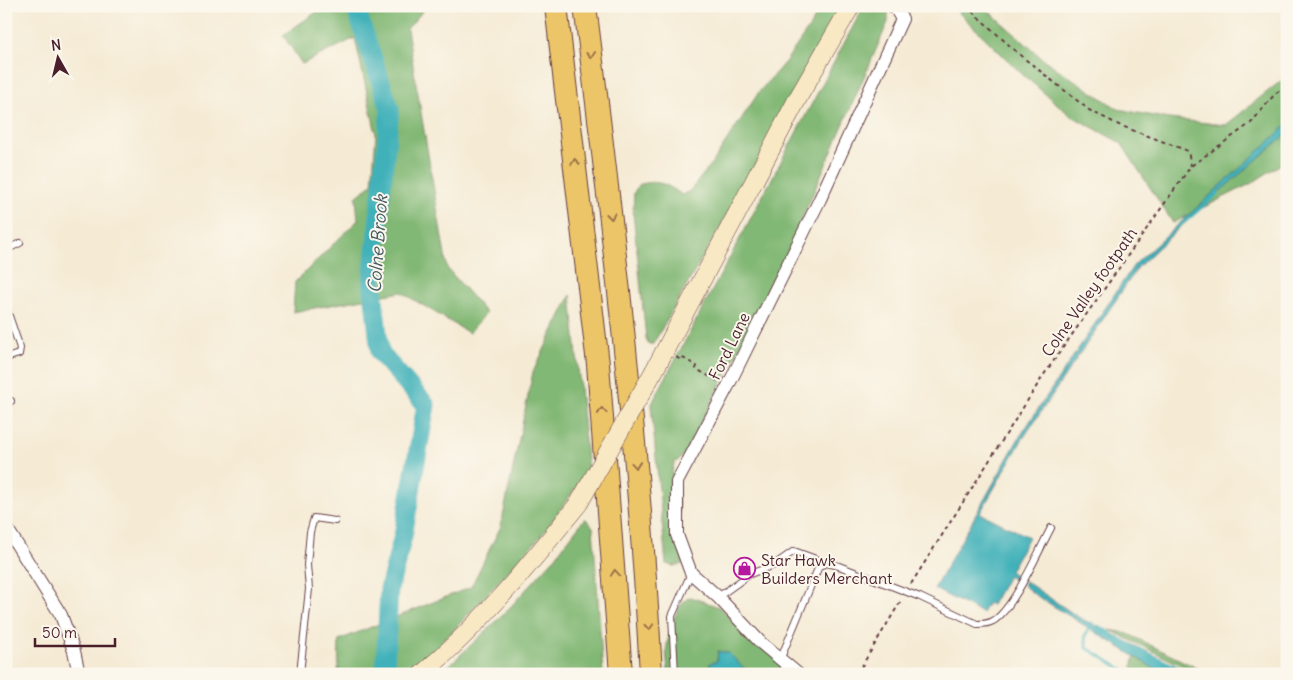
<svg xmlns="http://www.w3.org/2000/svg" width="1293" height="680" font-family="Delius,sans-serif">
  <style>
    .forest { fill: #82b874; stroke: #666c50 }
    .water { fill: #41b1b9; stroke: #466872 }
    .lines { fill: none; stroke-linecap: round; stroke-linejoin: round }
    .stream { stroke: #41b1b9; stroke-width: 3 }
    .river { stroke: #41b1b9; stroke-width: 19 }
    .service-casing { stroke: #643e44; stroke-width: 8 }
    .minor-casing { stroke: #643e44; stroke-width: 14 }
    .secondary-casing { stroke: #643e44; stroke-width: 19 }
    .motorway-casing { stroke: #643e44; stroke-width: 24 }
    .path { stroke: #643e44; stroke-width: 2; stroke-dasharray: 4 4; stroke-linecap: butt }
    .service { stroke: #fff; stroke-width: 6 }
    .minor { stroke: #fff; stroke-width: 12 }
    .secondary { stroke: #f8e8c3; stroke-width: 18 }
    .motorway { stroke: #edc569; stroke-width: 22 }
    .secondary-bridge-casing { stroke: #643e44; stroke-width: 19; stroke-linecap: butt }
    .secondary-bridge { stroke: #f8e8c3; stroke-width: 18 }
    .oneway { stroke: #9c724a }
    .labels { text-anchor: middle; stroke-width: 4; stroke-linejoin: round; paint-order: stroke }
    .street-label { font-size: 16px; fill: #4a1f2b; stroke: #fbf7ec }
    .poi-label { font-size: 16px; fill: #4a1f2b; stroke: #fbf7ec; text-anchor: start }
    .water-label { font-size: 18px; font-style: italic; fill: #465964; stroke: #fbf7ec }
  </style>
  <rect width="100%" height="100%" fill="#fbf7ec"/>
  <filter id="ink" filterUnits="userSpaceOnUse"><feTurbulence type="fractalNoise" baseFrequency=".02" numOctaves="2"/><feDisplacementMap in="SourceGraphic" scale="10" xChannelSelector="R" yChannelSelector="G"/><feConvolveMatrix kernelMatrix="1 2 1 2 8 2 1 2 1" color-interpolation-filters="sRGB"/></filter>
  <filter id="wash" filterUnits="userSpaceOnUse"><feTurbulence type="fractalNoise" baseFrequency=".0096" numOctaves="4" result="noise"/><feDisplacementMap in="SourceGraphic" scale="20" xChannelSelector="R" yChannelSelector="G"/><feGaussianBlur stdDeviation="1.12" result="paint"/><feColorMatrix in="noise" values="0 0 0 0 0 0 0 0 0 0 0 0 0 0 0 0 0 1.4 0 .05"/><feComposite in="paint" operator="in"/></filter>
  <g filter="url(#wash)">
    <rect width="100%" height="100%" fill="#f5ebd5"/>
    <g class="forest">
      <polygon points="317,6 427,6 407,29 447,268 486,313 469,333 401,292 293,312 295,282 358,220 356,197 372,184 376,134 355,38 302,64 283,35 318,11"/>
      <path d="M821,6H846L671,313L653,344H648L646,338L633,212L634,193L638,185C657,179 667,184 682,195L690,191L713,162L759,92L786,61L811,25Z"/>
      <polygon points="864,6 885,6 888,12 888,22 778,274 684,456 674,463 672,473 677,481 683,564 673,566 666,564 651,405"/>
      <polygon points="952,6 983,6 1044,60 1118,109 1169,119 1226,125 1287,76 1287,160 1252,183 1173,223 1121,143 1070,115 1022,74"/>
      <polygon points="571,295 588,471 541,536 427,659 405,674 338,674 339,640 471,587 501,526 533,372"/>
      <polygon points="585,518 593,527 603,674 440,674 503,615 553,560"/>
      <path d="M691,597L719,607L796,674H749L747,670L718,651L717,661L709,674H668C668,665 665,654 667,645C669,632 677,601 691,597Z"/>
      <polygon points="1110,630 1126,633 1209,674 1199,674"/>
      <polygon points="1135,656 1163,674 1136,674 1132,667"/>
    </g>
    <g class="water">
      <polygon points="1287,125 1287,134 1199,209 1138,267 1022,440 980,513 1029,537 1010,571 1021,579 1019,582 1008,576 992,605 988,603 982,613 934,589 1019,438 1134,265"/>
      <polygon points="1025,581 1078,617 1192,674 1163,674 1034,594 1023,585"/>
      <polygon points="718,651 729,653 749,674 709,674 710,663 717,661"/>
    </g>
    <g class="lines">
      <g class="stream">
        <polyline points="1181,225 1218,193"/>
        <polyline points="1092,623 1085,636 1087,648 1130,674"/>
        <polyline points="1098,626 1112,634"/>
        <polyline points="1117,637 1133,646"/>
        <polyline points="1139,649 1192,674"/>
      </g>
      <polyline class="river" points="355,6 390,109 372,281 380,353 426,405 403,536 389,589 385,669 390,674"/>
    </g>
  </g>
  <g filter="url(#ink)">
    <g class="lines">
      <defs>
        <g id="service">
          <polyline points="6,250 20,243"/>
          <polyline points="6,307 20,348 19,354 6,358"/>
          <polyline points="6,402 11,401"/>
          <polyline points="718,597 750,574 774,565 794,551 827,563"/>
          <path d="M780,660L819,566L827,563L839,566L920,597L977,624C983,624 988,624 993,621C1013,610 1039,550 1051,528"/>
          <polyline points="300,674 309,589 307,565 310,532 314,518 335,521"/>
          <polyline points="675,674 672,616 691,573"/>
        </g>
        <g id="minor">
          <polyline points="6,527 61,615 74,651 79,674"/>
          <polyline points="798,674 761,643 718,597 691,573 677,535 677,482 728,386 820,199 902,19 894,6"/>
        </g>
        <g id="secondary">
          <polyline points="654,371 799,96 851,6"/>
          <path d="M422,674C482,623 530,564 579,503"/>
        </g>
        <g id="motorway">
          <polyline points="556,6 598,364 621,674"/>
          <path d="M585,6C613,228 639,450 651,674"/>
        </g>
      </defs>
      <use href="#service" class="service-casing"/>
      <use href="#minor" class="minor-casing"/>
      <use href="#secondary" class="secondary-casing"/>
      <use href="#motorway" class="motorway-casing"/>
      <g class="path">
        <polyline points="966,6 1020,55 1089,110 1119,125 1188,151 1191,166"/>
        <polyline points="676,357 681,360 683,358 697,366 696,369 718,381"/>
        <polyline points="911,584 1045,373 1191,166 1251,123 1274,95 1287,84"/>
        <polyline points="857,674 902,599"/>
      </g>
      <use href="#service" class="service"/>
      <use href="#minor" class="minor"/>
      <use href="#secondary" class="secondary"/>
      <use href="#motorway" class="motorway"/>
      <defs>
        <polyline id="secondary-bridge" points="579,503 654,371"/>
      </defs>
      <use href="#secondary-bridge" class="secondary-bridge-casing"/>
      <use href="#secondary-bridge" class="secondary-bridge"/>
    </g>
    <defs><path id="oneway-chevron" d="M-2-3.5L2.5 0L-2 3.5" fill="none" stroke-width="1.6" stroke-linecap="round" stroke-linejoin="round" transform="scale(1.25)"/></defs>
    <g class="oneway">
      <use href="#oneway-chevron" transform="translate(591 55) rotate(83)"/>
      <use href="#oneway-chevron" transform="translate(575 162) rotate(-97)"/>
      <use href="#oneway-chevron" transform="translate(611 216) rotate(84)"/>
      <use href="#oneway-chevron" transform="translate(602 411) rotate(-95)"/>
      <use href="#oneway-chevron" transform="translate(636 465) rotate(85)"/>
      <use href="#oneway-chevron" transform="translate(615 573) rotate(-94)"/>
      <use href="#oneway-chevron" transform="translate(649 627) rotate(87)"/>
    </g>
  </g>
  <defs>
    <symbol id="shop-ring" viewBox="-11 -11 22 22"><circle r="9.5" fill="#fbf7ec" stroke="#b5179e" stroke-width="1.5"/><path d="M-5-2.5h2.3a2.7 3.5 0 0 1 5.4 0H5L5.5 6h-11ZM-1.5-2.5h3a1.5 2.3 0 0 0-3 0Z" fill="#b5179e"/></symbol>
  </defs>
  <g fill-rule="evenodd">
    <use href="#shop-ring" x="732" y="556" width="25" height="25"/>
  </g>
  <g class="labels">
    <g class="street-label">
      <text transform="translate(1089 292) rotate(-55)" y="6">Colne Valley footpath</text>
      <text transform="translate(729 346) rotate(-64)" y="6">Ford Lane</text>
    </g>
    <g class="poi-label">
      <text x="761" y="566">Star Hawk<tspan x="761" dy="18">Builders Merchant</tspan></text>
    </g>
    <g class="water-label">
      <text transform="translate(378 244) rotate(-86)" y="6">Colne Brook</text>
    </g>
  </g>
  <rect width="1293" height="680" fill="none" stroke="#fbf7ec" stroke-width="25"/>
  <g transform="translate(58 58) rotate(352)" stroke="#fbf7ec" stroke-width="4" paint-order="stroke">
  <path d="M0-4L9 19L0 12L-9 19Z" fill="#4a1f2b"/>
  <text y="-8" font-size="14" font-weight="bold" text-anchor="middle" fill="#4a1f2b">N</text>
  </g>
  <path d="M35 638v8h80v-8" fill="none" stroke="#4a1f2b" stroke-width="2.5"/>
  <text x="42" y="638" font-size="15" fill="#4a1f2b" stroke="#fbf7ec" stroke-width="4" paint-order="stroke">50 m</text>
</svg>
